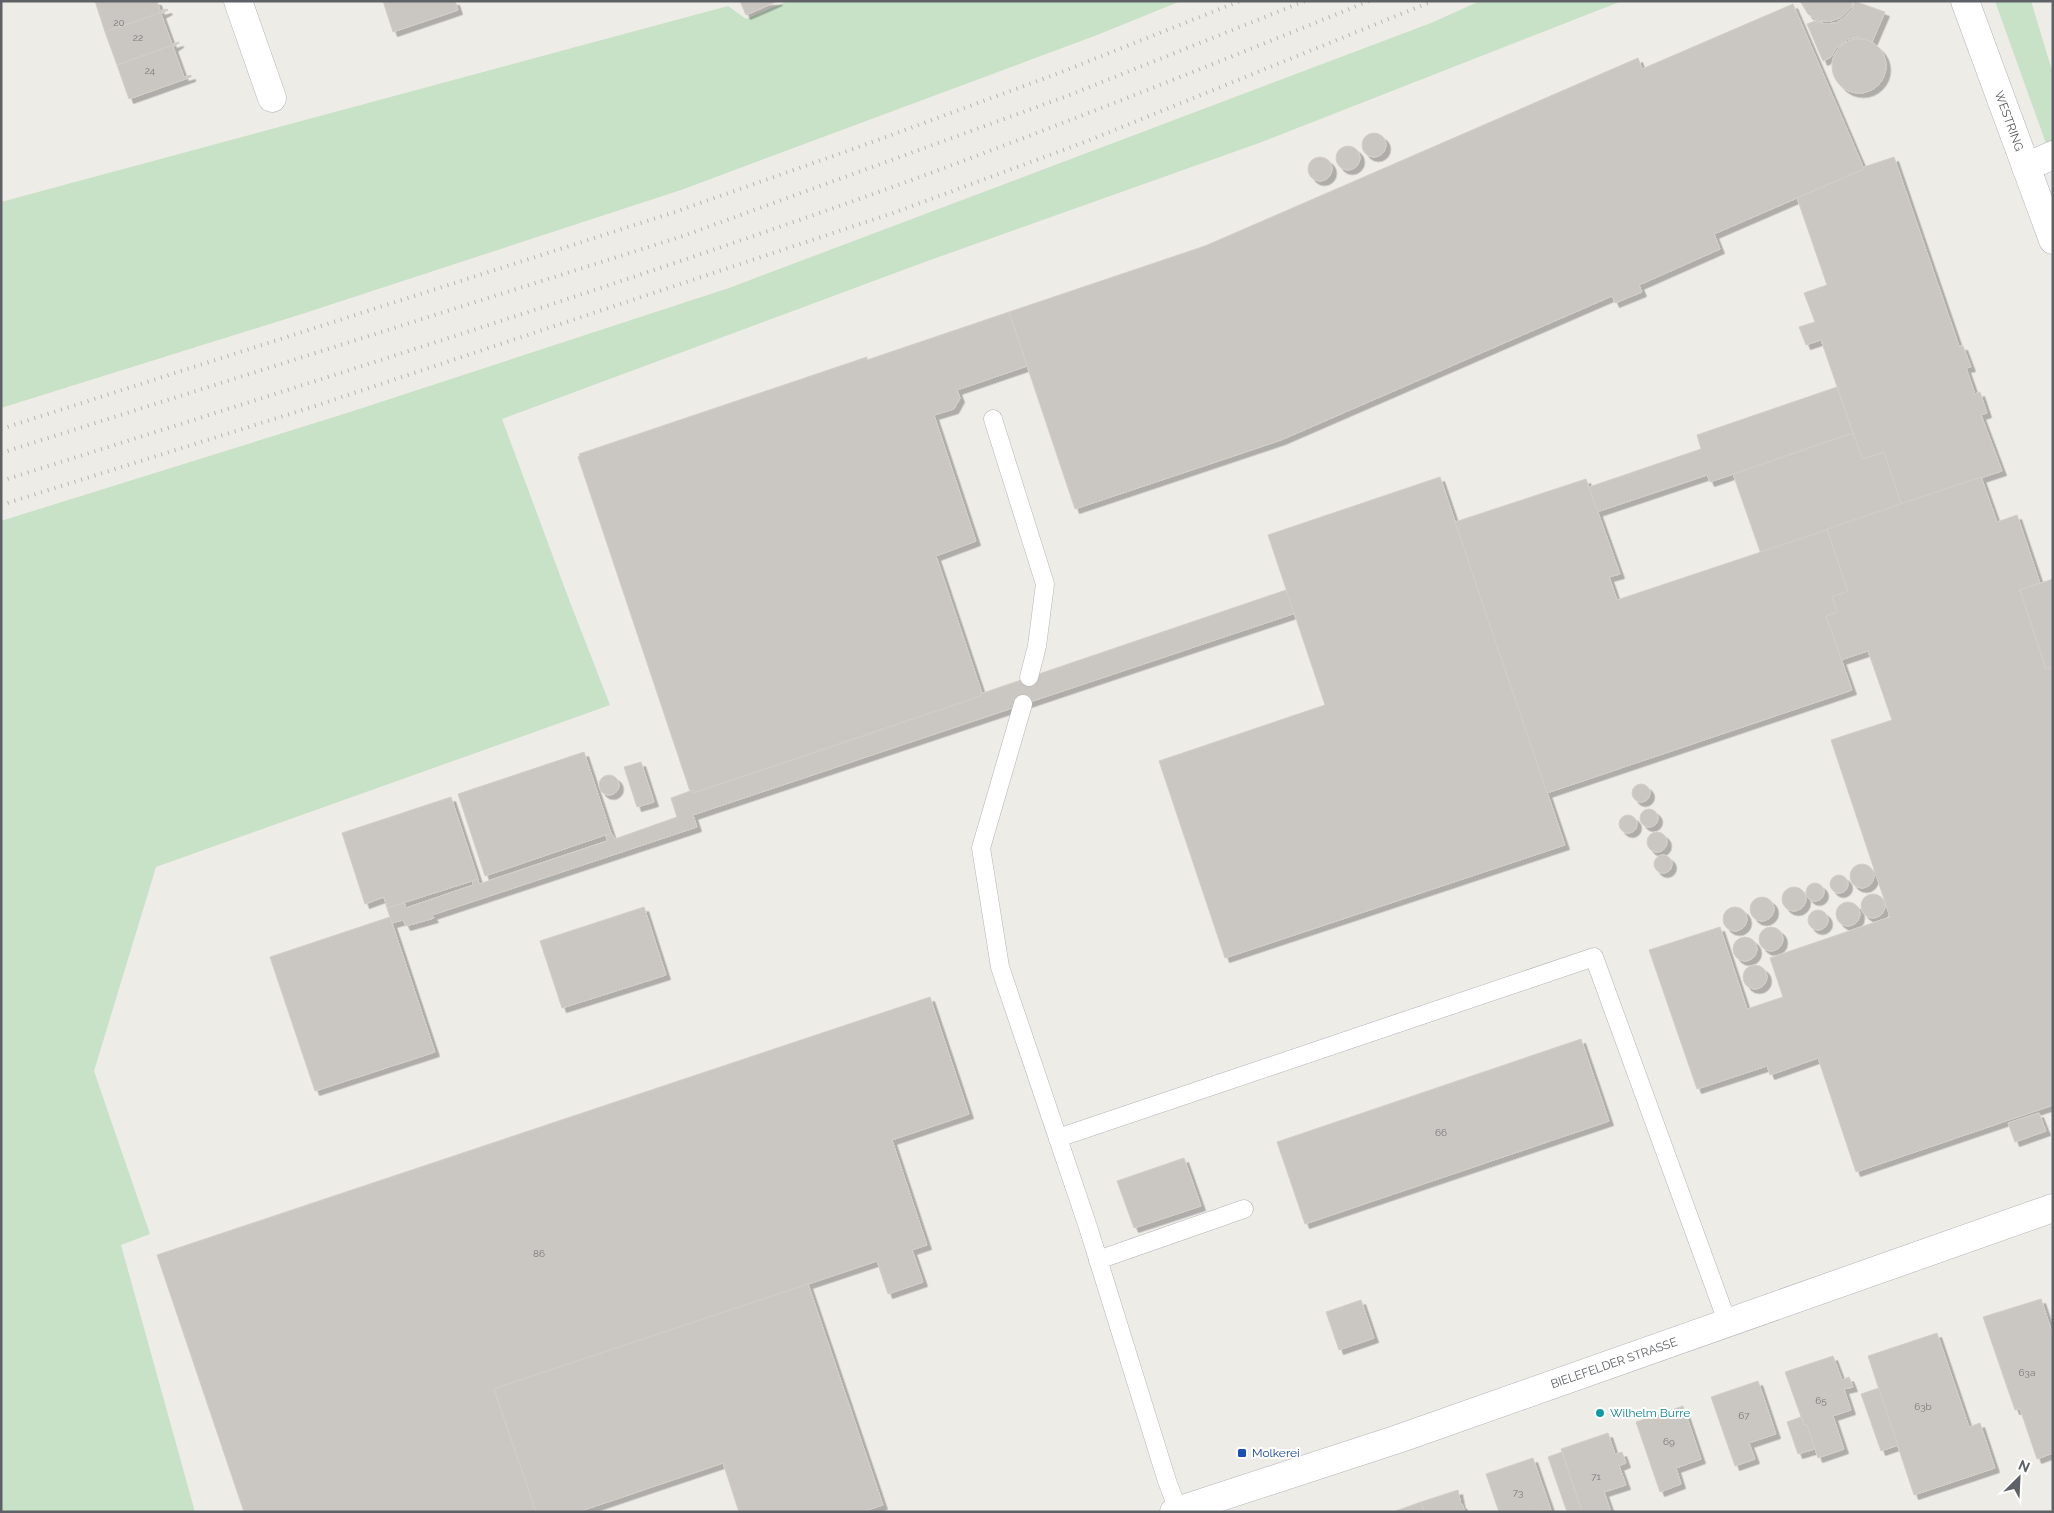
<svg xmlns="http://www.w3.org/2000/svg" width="2054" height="1513" font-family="Raleway,sans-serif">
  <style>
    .green { fill: #c7e2c6 }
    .building { fill: #cac7c3; stroke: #d2cec6; filter: url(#shadow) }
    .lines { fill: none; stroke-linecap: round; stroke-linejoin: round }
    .service-casing { stroke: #b1b3b7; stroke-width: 19 }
    .minor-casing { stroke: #b1b3b7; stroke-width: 29 }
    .tertiary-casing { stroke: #b1b3b7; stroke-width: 29 }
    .service { stroke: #fff; stroke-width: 18 }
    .minor { stroke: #fff; stroke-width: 28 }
    .tertiary { stroke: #fff; stroke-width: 28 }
    .rail { stroke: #b4b5b5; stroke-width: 4; stroke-dasharray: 1 6; stroke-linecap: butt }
    .culture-dot { fill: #0f9aa8; stroke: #fff; stroke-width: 2 }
    .transit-dot { fill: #1a4fb4; stroke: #fff; stroke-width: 2 }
    .labels { text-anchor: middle; stroke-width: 4; stroke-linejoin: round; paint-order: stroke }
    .number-label { font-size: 10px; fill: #797a7c }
    .street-label { font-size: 12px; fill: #5e6165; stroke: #fff }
    .culture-label { font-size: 12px; fill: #0d838f; stroke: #fff; text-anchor: start }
    .transit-label { font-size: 12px; fill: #164399; stroke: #fff; text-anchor: start }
  </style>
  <defs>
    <filter id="shadow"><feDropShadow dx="4.5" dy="4.5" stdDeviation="0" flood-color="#0004"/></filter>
  </defs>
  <rect width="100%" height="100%" fill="#eeece7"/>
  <g class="green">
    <polygon points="788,1 1181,1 1097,35 681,190 305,313 1,408 1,202 728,6 746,19"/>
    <polygon points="1480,1 1622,1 1259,143 922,263 502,419 568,597 610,705 156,867 94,1071 150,1234 121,1245 195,1512 1,1512 1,521 347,413 729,288 1431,23"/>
    <polygon points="1995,1 2031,1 2053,74 2053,163"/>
  </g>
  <g class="building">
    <polygon points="95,1 157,1 160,11 167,9 168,10 105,32"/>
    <polygon points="383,1 455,1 458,10 393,32"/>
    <polygon points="740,1 778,1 746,15"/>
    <polygon points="1800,1 1853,1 1851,8 1842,17 1831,21 1819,21 1808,14"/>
    <polygon points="1854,1 1885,12 1872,42 1857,37 1848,39 1835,49 1831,57 1823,61 1807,24 1815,21 1825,24 1836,23 1844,18 1853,8"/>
    <polygon points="1793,4 1864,169 1714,234 1720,249 1639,285 1642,292 1615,303 1612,296 1281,440 1075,509 1009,312 1205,246 1638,58 1642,69"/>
    <polygon points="168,10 161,14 172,44 179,42 179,43 117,65 105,32"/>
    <circle cx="1859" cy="66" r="27"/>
    <polygon points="179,43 173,47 184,77 191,75 191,77 129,99 117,65"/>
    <circle cx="1374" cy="145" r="12"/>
    <circle cx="1348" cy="158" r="12"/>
    <polygon points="1894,157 1959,346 1963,346 1971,367 1966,368 1975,394 1980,392 1987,413 1981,415 2002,471 1901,504 1884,452 1862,459 1821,340 1806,345 1799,327 1815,322 1804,293 1827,285 1797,198 1864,169 1864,167"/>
    <circle cx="1320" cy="169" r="12"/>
    <polygon points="1009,312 1027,366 957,390 960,398 954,409 934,415 976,541 936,556 982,693 980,694 981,696 694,793 693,790 690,791 578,457 580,456 579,454 867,357 867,360"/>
    <polygon points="1837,387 1853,433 1710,482 1707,475 693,815 697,827 432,915 434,918 406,926 403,920 392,923 387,908 404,903 406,908 473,885 472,880 478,879 479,884 607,841 606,835 611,833 615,839 677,817 671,798 693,790 694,793 981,696 980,694 1701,449 1697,435"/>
    <polygon points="1853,433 1862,459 1884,452 1901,504 1761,554 1733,474"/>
    <polygon points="1440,477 1565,845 1225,958 1159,761 1325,705 1268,535"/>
    <polygon points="1981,477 1997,522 2017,515 2040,583 2020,590 2046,669 2053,666 2053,1105 1856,1172 1818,1058 1770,1075 1767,1066 1697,1089 1649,950 1720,927 1747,1009 1783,997 1770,958 1890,917 1831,740 1892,720 1868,651 1841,660 1826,616 1837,612 1832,597 1848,591 1827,529"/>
    <polygon points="1586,479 1620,574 1609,577 1617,600 1827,530 1848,591 1832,597 1837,612 1826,616 1852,690 1547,793 1455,522"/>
    <polygon points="2053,579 2053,666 2046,669 2020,590"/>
    <polygon points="584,752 611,833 485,876 458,794"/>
    <polygon points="641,762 654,802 637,807 624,767"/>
    <circle cx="609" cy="785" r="10"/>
    <circle cx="1641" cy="793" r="9"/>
    <polygon points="451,797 478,879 387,908 384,897 365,904 342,833"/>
    <circle cx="1649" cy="818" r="9"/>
    <circle cx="1628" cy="824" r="9"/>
    <circle cx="1657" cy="842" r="10"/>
    <circle cx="1663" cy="864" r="9"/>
    <circle cx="1862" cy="876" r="12"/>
    <circle cx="1839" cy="884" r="9"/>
    <circle cx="1815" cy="892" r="9"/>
    <circle cx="1794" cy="899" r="12"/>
    <circle cx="1873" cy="906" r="12"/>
    <circle cx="1762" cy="909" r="12"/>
    <circle cx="1848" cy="914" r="12"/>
    <polygon points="644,907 666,975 562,1008 540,941"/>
    <circle cx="1735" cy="919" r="12"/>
    <circle cx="1818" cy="920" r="10"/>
    <polygon points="390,917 435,1052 315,1091 270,957"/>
    <circle cx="1771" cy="939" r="12"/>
    <circle cx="1745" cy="949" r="12"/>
    <circle cx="1755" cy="977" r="12"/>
    <polygon points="930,997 969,1114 892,1140 927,1245 912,1250 923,1282 888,1294 877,1261 494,1389 536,1512 244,1512 157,1255"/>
    <polygon points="1581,1039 1609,1121 1305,1224 1277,1142"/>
    <polygon points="2039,1113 2046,1131 2015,1142 2008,1123"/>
    <polygon points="1184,1158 1201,1206 1134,1228 1117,1181"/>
    <polygon points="808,1284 883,1505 862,1512 739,1512 723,1463 578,1512 536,1512 494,1389"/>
    <polygon points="2041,1299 2053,1335 2053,1453 2037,1459 2020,1409 2015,1410 1983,1317"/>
    <polygon points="1361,1300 1374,1338 1339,1350 1326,1312"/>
    <polygon points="1937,1333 1969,1427 1980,1423 1995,1468 1914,1495 1868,1356"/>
    <polygon points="1833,1356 1842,1380 1849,1377 1853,1387 1844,1389 1851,1410 1833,1416 1844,1449 1818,1458 1807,1425 1804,1425 1785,1372"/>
    <polygon points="1758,1381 1776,1434 1749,1443 1755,1459 1735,1466 1711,1397"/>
    <polygon points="1879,1388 1898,1445 1881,1451 1861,1394"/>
    <polygon points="1683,1406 1701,1459 1676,1468 1681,1484 1660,1492 1636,1422"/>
    <polygon points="1801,1417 1804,1425 1807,1425 1815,1449 1798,1454 1787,1422"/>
    <polygon points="1608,1433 1615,1454 1622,1452 1626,1463 1619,1466 1626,1485 1604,1492 1611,1512 1582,1512 1561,1449"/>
    <polygon points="1562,1452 1582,1512 1567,1512 1548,1457"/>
    <polygon points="1533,1458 1551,1510 1499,1512 1486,1474"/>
    <polygon points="1458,1490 1461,1505 1462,1504 1465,1512 1424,1512 1421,1502"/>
    <polygon points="1421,1502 1424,1512 1393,1512"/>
  </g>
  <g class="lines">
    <defs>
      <g id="service">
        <polyline points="993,419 1045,584 1037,646 1029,677"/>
        <polyline points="1023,704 981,848 1000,967 1088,1227 1167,1481 1178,1510"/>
        <polyline points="1058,1138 1594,957 1728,1324"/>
        <polyline points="1098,1260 1244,1209"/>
      </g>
      <g id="minor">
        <polyline points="238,1 272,98"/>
        <polyline points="2026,167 2053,155"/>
      </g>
      <g id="tertiary">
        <polyline points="1965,1 2053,240"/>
        <polyline points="1174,1512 1398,1439 2053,1208"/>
      </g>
    </defs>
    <use href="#service" class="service-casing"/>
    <use href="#minor" class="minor-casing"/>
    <use href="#tertiary" class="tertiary-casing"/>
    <use href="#service" class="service"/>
    <use href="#minor" class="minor"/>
    <use href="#tertiary" class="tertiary"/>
    <g class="rail">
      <polyline points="1,429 675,212 867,144 1059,73 1240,1"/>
      <polyline points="1,453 683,236 1067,96 1305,1"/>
      <path d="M1,481C297,387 594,294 887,189C1049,130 1209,66 1369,1"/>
      <polyline points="1,505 312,407 893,213 1085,142 1433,1"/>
    </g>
  </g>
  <circle class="culture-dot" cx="1600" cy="1413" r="5"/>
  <rect class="transit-dot" x="1237" y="1448" width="10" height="10" rx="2.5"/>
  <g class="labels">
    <g class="number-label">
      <text x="119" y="26">20</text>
      <text x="138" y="41">22</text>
      <text x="150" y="74">24</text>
      <text x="1441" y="1136">66</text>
      <text x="539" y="1257">86</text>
      <text x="2027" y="1376">63a</text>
      <text x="1821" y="1404">65</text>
      <text x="1923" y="1410">63b</text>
      <text x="1744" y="1419">67</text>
      <text x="1669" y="1445">69</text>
      <text x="1596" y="1480">71</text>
      <text x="1518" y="1496">73</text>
    </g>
    <g class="street-label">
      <text transform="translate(2009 121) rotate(70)" y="4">WESTRING</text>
      <text transform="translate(1614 1363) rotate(-19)" y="4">BIELEFELDER STRASSE</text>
    </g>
    <g class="culture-label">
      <text x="1610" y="1417">Wilhelm Burre</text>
    </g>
    <g class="transit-label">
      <text x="1252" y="1457">Molkerei</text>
    </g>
  </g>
  <rect width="2054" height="1513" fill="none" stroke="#5e6165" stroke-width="5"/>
  <g transform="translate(2019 1478) rotate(24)" stroke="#ffffff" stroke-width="4" paint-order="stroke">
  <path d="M0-4L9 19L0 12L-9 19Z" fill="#5e6165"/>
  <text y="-8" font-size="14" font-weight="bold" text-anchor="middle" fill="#5e6165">N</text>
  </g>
</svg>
